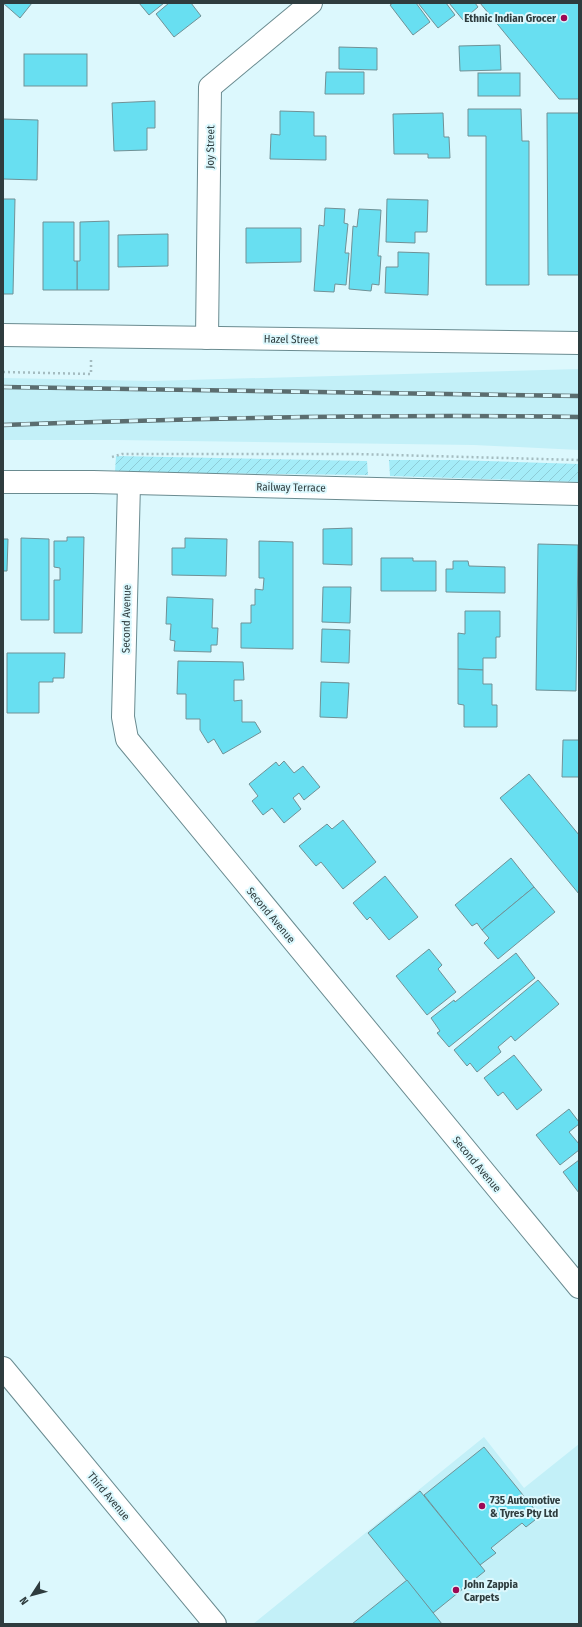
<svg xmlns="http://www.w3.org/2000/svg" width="582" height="1627" font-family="'Fira Sans Condensed',sans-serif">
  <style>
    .built { fill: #c3f0f8 }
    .garden { fill: url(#garden-furrows) }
    .building { fill: #68dff1; stroke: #709196 }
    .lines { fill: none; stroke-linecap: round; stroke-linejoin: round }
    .minor-casing { stroke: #6a8b90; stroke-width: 24 }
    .path { stroke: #a4bcc0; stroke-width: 2.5; stroke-dasharray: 2 3; stroke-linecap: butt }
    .minor { stroke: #fff; stroke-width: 22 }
    .rail-casing { stroke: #5b6d6f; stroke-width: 4.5 }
    .rail { stroke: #dcf8fd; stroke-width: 3; stroke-dasharray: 9; stroke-linecap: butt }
    .poi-dot { fill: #9d0954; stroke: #dcf8fd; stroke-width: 1.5 }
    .labels { text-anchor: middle; stroke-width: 4; stroke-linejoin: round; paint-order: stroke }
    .poi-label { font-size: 11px; font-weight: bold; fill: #2e3c3e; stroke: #dcf8fd; text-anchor: start }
    .street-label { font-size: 11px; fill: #2e3c3e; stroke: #dcf8fd }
  </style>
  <defs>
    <pattern id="garden-furrows" width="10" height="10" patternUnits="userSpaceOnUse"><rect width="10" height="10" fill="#a4ecf8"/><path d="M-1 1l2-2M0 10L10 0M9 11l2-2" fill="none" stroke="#8ecbd6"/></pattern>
  </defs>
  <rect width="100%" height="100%" fill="#dcf8fd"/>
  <g class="built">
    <polygon points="579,369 579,450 474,445 116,440 3,440 3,378 152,381"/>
    <polygon points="484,1437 524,1488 579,1444 579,1624 253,1624"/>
  </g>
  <g class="garden">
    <polygon points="116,456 367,461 368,475 115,472"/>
    <polygon points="389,460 455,460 579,464 579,482 390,476"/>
  </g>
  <g class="building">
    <polygon points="3,3 32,3 20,18"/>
    <polygon points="139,3 164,3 149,15"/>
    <polygon points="169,3 191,3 201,16 174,37 156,14"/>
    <polygon points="393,3 416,3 430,22 413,35 390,5"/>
    <polygon points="418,3 446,3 455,15 438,28"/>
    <polygon points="449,3 475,3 478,7 463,20"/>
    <polygon points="480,3 579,3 579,99 559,99"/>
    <polygon points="500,45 501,70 460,71 459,46"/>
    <polygon points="339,47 377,48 377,70 339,69"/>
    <rect x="24" y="54" width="63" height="32"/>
    <polygon points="326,72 364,72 364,94 325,94"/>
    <rect x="478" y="73" width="42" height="23"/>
    <polygon points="155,101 155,128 147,128 147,150 114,151 112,103"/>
    <polygon points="468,109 521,109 522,141 529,141 529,285 486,285 486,136 468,136"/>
    <polygon points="280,111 314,112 314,136 326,136 326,160 270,159 271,134 280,135"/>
    <polygon points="443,113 444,137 449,137 450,158 428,158 428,154 394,154 393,114"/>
    <polygon points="547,113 579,113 579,275 548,275"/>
    <polygon points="3,119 38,120 37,180 3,179"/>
    <polygon points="3,199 15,199 13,294 3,294"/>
    <polygon points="387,199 428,200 427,232 415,232 415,243 386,242"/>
    <polygon points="325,208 345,209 344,223 348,224 345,253 349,253 346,285 335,284 334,292 314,291 319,225 324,226"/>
    <polygon points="359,209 381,210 378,256 381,256 379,285 372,284 371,291 349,289 353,226 357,227"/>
    <polygon points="109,221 109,290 77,290 77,261 80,261 80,222"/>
    <polygon points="43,222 74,222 74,261 77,261 77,290 43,290"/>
    <polygon points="246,228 301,228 301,262 246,263"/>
    <polygon points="168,234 168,266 118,267 118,235"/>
    <polygon points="398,252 429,253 428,295 385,293 386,267 398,267"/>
    <polygon points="352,528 352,565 323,564 323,529"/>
    <polygon points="67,537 84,537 82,633 54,633 54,580 60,580 60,568 54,567 54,541 67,541"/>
    <polygon points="21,538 49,539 49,620 21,620"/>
    <polygon points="185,538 227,539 226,576 172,575 172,548 185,548"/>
    <polygon points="3,539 8,539 7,571 3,571"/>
    <polygon points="259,541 293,542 293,649 241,648 241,623 251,623 251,605 255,605 255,589 263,590 264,578 259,578"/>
    <polygon points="538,544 578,545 576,691 536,690"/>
    <polygon points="381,558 413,558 413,561 436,561 436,591 381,591"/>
    <polygon points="453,561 468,561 469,566 505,567 505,593 446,592 446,569 453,569"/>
    <polygon points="323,587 351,587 350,623 322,622"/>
    <polygon points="167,597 213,599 212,628 218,628 217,645 211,645 211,652 174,651 175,641 170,640 171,624 166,624"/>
    <polygon points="465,611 500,611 500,637 496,637 496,658 483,658 483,670 458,669 458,633 465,634"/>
    <polygon points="322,629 350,630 349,663 321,662"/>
    <polygon points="7,653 65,653 64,678 53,678 53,682 39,682 39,713 7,713"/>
    <polygon points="178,661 243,662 244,680 234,680 234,701 242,700 242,722 255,722 261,732 223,754 214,739 208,743 200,730 200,719 186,719 186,694 177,694"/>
    <polygon points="458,669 483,670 483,684 492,684 492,705 497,705 497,727 464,727 464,705 458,704"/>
    <polygon points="321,682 349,683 347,718 320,717"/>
    <polygon points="563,740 579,740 579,777 562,777"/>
    <polygon points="284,761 294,773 303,766 320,787 304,800 299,793 293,798 301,809 284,823 272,808 263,815 252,801 258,796 249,784 276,762 279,766"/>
    <polygon points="529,774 579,835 579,894 500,798"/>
    <polygon points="343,820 376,862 343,889 321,862 316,866 299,846 327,824 332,829"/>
    <polygon points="511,858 534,887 482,930 477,923 472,926 455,905"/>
    <polygon points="385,876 418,917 389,940 370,917 367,920 353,903"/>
    <polygon points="534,887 555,912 498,959 484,943 489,938 482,930"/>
    <polygon points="429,949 442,965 438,969 456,992 427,1015 396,976"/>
    <polygon points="516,953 535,978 449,1047 437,1033 440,1031 431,1018 454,1000 455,1002"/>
    <polygon points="538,980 559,1004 515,1041 511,1036 498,1047 501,1052 477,1072 470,1063 467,1066 454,1050"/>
    <polygon points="514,1055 542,1090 517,1110 503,1092 498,1096 484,1078"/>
    <polygon points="569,1109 579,1122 579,1124 569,1132 579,1144 579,1150 560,1165 536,1135"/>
    <polygon points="579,1160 579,1193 563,1172"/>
    <polygon points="484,1447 540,1516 526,1527 522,1523 491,1548 496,1553 480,1565 424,1495"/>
    <polygon points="420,1491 485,1571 433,1613 368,1533"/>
    <polygon points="407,1580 442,1624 352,1624"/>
  </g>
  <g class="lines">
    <defs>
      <g id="minor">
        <polyline points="3,335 579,343"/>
        <polyline points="207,338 210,87 311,3"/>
        <polyline points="3,482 93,482 579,494"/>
        <polyline points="129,484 123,717 127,739 579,1287"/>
        <polyline points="3,1368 215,1624"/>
      </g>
    </defs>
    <use href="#minor" class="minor-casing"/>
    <g class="path">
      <polyline points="3,372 91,374 91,360"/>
      <polyline points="112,457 122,454 356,454 579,460"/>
    </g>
    <use href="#minor" class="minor"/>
    <defs>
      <g id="rail">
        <polyline points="3,387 579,396"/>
        <path d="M3,425C195,418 387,414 579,417"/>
      </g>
    </defs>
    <use href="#rail" class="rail-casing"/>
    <use href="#rail" class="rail"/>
  </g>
  <g class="poi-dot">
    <circle cx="564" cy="18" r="4"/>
    <circle cx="482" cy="1506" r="4"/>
    <circle cx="456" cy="1590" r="4"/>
  </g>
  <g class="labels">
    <g class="poi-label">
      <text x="556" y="22" text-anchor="end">Ethnic Indian Grocer</text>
      <text x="490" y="1504">735 Automotive<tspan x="490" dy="13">&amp; Tyres Pty Ltd</tspan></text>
      <text x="464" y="1588">John Zappia<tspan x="464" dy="13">Carpets</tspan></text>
    </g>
    <g class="street-label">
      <text transform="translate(210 147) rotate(-89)" y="4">Joy Street</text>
      <text transform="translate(291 339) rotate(1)" y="4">Hazel Street</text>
      <text transform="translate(291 487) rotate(1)" y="4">Railway Terrace</text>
      <text transform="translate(126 619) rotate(-89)" y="4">Second Avenue</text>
      <text transform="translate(271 915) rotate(50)" y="4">Second Avenue</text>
      <text transform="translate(477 1164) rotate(50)" y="4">Second Avenue</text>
      <text transform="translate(109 1496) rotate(50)" y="4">Third Avenue</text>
    </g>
  </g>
  <rect width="582" height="1627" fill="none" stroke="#2e3c3e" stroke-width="8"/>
  <g transform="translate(32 1595) rotate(234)" stroke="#dcf8fd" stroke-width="3" paint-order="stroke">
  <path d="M0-3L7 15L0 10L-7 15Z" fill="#2e3c3e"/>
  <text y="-6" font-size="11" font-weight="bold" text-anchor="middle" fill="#2e3c3e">N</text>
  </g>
</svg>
